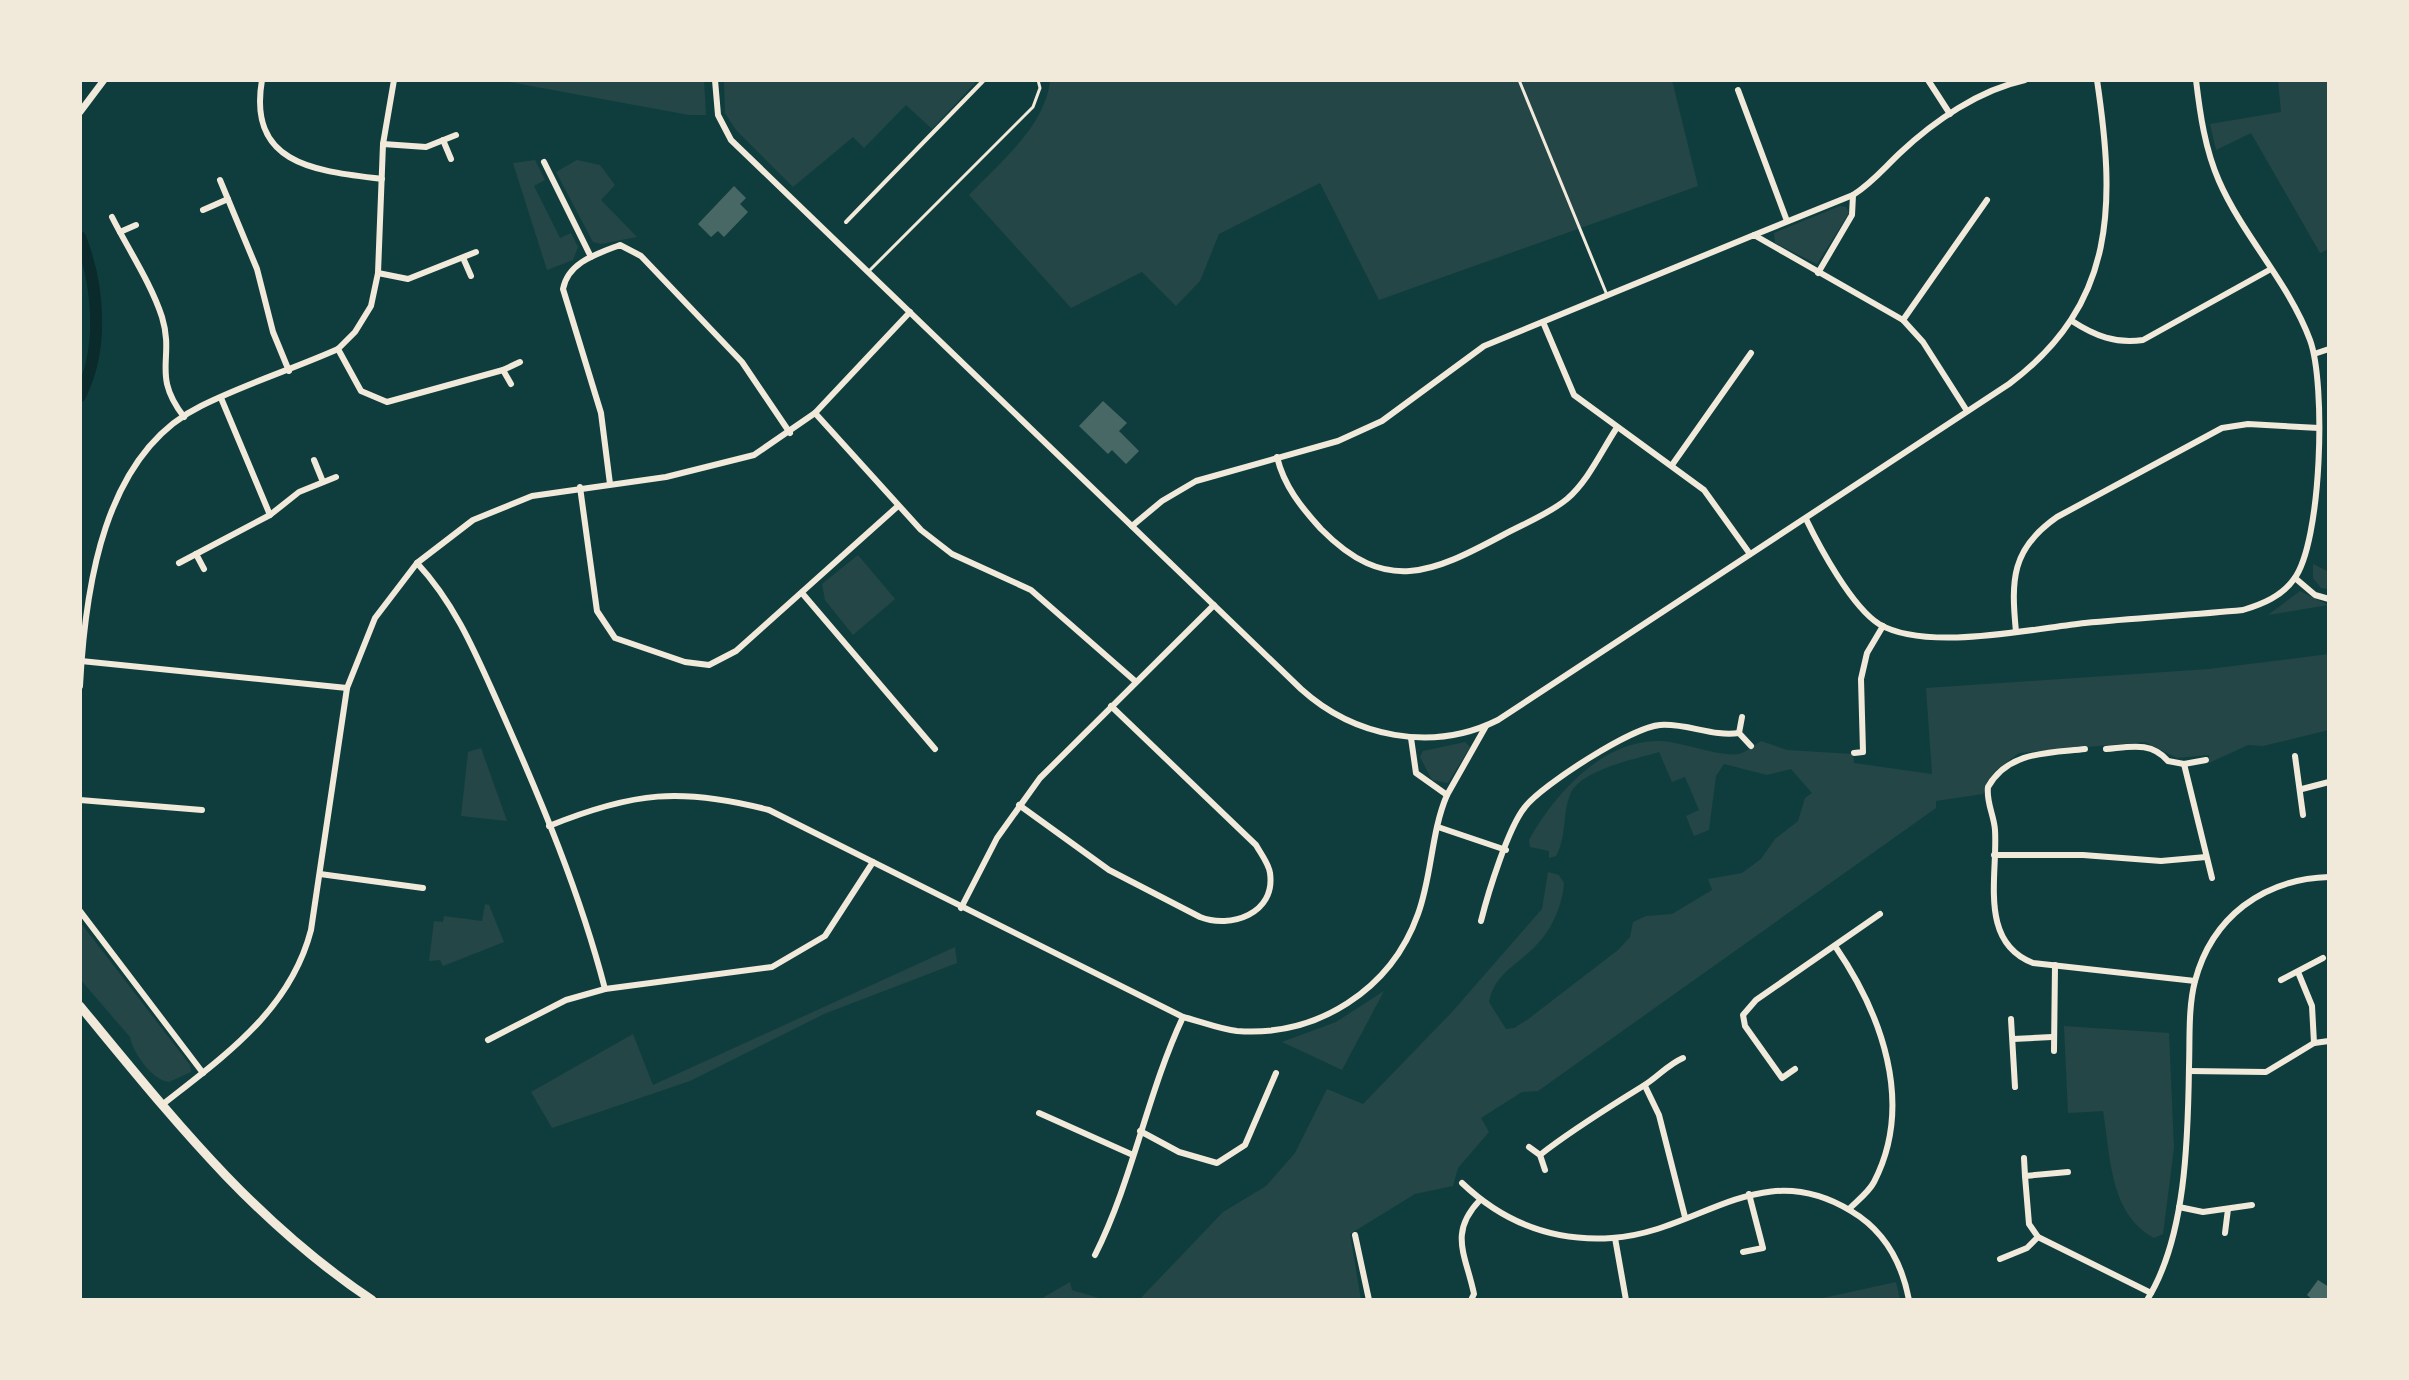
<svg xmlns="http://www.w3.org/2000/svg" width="2409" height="1380" font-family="Merriweather,serif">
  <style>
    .green { fill: #244646 }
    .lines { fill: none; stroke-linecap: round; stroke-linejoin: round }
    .canal { stroke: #0a2a2b; stroke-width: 12 }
    .building { fill: #486865 }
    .path { stroke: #f1e9da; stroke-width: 2 }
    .service { stroke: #f1e9da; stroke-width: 3 }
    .pedestrian { stroke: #f1e9da; stroke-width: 4 }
    .minor { stroke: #f1e9da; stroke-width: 6 }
    .tertiary { stroke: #f1e9da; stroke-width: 7 }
    .primary { stroke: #f1e9da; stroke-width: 9 }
  </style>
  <rect width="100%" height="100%" fill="#0f3d3e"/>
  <g class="green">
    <polygon points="498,80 704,80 706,115 689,115"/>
    <polygon points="724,80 975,80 975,83 932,129 906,105 864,148 853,137 793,187 736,130 725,113"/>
    <path d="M1050,80H1672L1698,186L1379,300L1320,183L1219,234L1200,281L1176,306L1142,272L1071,308L969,195C999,163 1046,126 1050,80Z"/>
    <polygon points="2278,80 2329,80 2329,249 2320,253 2251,133 2216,150 2210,124 2281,112"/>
    <polygon points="535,160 545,180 534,186 560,238 571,233 578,247 573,260 547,270 513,163"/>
    <polygon points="577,160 600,165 615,185 601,200 637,237 601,244 593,242 556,172"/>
    <polygon points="1840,206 1846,207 1849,213 1817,264 1775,243 1774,233"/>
    <polygon points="858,555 895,599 853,635 825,600 822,584"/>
    <polygon points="2313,564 2329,572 2329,589 2321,588 2313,578"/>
    <polygon points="2300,591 2328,605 2268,615"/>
    <path d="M2329,654V730L2263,746L2248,745L2209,763V755L2177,758L2145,742L2019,753L1995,771L1983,794L1936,801V808L1538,1091L1522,1092L1481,1118L1489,1132L1458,1168L1453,1186L1415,1194L1350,1234L1361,1300H1139L1223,1212L1266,1186L1295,1153L1327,1089L1363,1104L1452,1012L1542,909L1548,872L1559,875L1564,883C1563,902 1553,927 1540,941C1521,964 1495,971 1489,1002L1506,1029L1514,1028L1527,1020L1618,950L1630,937L1633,922L1646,916L1672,914L1712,890L1708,879L1742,873L1761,859L1775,839L1798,821L1805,798L1812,793L1791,769L1767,775L1724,764L1716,776L1709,830L1694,836L1686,816L1699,810L1685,777L1672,782L1659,752C1636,759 1579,770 1570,795C1562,815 1567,836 1556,856L1549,858V851L1530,847L1529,840C1554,795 1603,739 1660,741C1683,742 1719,757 1739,754C1746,752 1755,745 1761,741L1787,750L1853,754L1854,763L1932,774L1926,688L2209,669Z"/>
    <polygon points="1465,742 1470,747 1448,783 1432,780 1420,757 1423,751"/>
    <polygon points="481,748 507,821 461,816 468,752"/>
    <polygon points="485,904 489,905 504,942 443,966 440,960 429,961 434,921 443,922 444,916 482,921"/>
    <path d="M80,922L190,1065L191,1072L169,1082C152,1080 133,1053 130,1037L80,979Z"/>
    <polygon points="955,947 957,963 824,1014 690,1081 552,1128 531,1092 633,1034 653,1085"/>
    <polygon points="1384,991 1342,1070 1282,1042 1336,1022"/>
    <path d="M2064,1026L2169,1033L2174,1148L2163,1234L2154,1238C2109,1213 2111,1157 2103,1111L2068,1113Z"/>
    <polygon points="1070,1282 1072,1290 1105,1300 1039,1300"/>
    <polygon points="1896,1282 1900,1300 1814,1300"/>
  </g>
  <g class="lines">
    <path class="canal" d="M80,237C99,286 104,348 80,396"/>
  </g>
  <g class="building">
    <polygon points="734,186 746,198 740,204 748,212 724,237 718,231 711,237 698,224"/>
    <polygon points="1103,401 1127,423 1119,431 1139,451 1126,464 1112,450 1108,454 1079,426"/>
    <polygon points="2318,1280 2329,1287 2329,1300 2313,1300 2307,1295"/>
  </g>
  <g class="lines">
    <polyline class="path" points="80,308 80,332"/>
    <g class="service">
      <polyline points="1519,80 1607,295"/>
      <polyline points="869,271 1033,107 1040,88 1038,80"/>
    </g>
    <polyline class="pedestrian" points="846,222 984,80"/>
    <g class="minor">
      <path d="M262,80C247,166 318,171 382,179"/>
      <path d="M715,80L718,115L731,140L1301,689C1354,737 1432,753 1498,720L2009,384C2118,303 2115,202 2097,80"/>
      <polyline points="1928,80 1950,114"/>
      <polyline points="1738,90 1787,221"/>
      <polyline points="443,140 451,159"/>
      <polyline points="383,144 426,147 456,135"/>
      <polyline points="544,162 591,257"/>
      <polyline points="220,180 257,269 273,332 289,371"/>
      <polyline points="203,210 228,199"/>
      <path d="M112,217C128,249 151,283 162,317C175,360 151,374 184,417"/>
      <polyline points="120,232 136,225"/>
      <polyline points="1754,235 1853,195"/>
      <polyline points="464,260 471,276"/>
      <polyline points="378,273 408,279 476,252"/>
      <path d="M1818,273L1852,215L1853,195C1872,183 1884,168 1900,153C1934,121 1979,90 2025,80"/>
      <polyline points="1903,320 1987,200"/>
      <path d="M2072,321C2095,336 2116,344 2143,340L2271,269"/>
      <polyline points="1543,322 1574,395 1704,490 1750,554"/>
      <polyline points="338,349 361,391 387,402 503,370 520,362"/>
      <polyline points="2314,354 2329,349"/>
      <polyline points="503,370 511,384"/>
      <polyline points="221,398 270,515"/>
      <polyline points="815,413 921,530 952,554 1031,590 1135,681"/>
      <path d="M1277,457C1284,486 1301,507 1321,529C1386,595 1432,573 1503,535C1523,524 1549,514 1567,499C1588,481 1601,452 1616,429"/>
      <polyline points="314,460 323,482"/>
      <polyline points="1672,465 1751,353"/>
      <path d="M610,484L601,413L563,289C568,262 597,254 620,245L641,256L742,362L790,433"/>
      <polyline points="580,487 597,611 615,638 685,662 709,665 736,651 898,506"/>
      <path d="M1806,519C1820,548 1852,607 1879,624C1926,652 2030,629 2085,623C2137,618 2191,615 2243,610C2263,604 2282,596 2294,579C2322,542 2326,383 2310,340C2289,283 2243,236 2219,181C2205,149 2200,114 2196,80"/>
      <polyline points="1132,526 1162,501 1196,481 1338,441 1382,421 1484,346 1754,235 1903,320 1923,342 1967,411"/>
      <polyline points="196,554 204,569"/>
      <polyline points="179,563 270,515 299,492 336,477"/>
      <path d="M417,563C457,606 477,657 501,710C541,800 580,893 605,989"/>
      <polyline points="2295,578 2315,595 2329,599"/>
      <polyline points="802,593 935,749"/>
      <path d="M2016,632C2011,580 2011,549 2057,517L2222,428L2248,424L2319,428"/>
      <polyline points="81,661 347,688"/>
      <path d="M80,686C85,589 103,454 201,406C245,384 293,369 338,349L355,332L371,306L378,273L383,144L394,80"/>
      <polyline points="1742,717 1739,733 1751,746"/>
      <path d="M2085,749C2049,753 2008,751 1988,787C1986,802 1994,815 1995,830C1998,875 1978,942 2033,963L2195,981"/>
      <path d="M2106,749C2130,747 2151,741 2168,761L2184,764L2206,760"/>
      <polyline points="1854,753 1863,752 1861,679 1867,653 1883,626"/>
      <polyline points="2295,756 2303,815"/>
      <polyline points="2184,764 2212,878"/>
      <polyline points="2302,789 2329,782"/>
      <polyline points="1447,795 1486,726"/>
      <polyline points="80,800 202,810"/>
      <path d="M1019,805L1109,870L1200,917C1230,929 1276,914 1270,873C1269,864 1261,854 1256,845L1111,706"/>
      <path d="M549,826C633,792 681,787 769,810L1183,1017C1200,1021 1219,1029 1237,1031C1317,1037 1391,990 1418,914C1432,876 1431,832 1447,795L1416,773L1411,738"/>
      <polyline points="1438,827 1506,850"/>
      <polyline points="1994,855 2083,855 2161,861 2206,857"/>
      <polyline points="320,874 423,888"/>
      <polyline points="961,908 997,838 1040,778 1214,605"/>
      <polyline points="80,911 203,1073"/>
      <path d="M1481,921C1488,893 1508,828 1525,807C1542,785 1632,727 1660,725C1687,723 1713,737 1739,733"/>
      <path d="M1835,946C1881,1013 1915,1103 1874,1182C1869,1192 1857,1201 1849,1209"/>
      <polyline points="2298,972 2312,1006 2314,1043"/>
      <polyline points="2281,980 2323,958"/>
      <polyline points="2011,1019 2015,1087"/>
      <polyline points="2013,1039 2052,1037"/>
      <polyline points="488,1040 566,1000 605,989 772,967 825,936 873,862"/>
      <polyline points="2054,1051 2055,965"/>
      <polyline points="1795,1069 1782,1078 1745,1026 1743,1015 1756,1000 1880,914"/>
      <polyline points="2189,1071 2266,1072 2314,1043 2329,1041"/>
      <polyline points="1645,1086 1659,1115 1685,1217"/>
      <path d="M162,1105C224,1056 290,1011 311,930L347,688L375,618L417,563L473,520L532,496L666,477L754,455L815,413L910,312"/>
      <polyline points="1039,1113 1133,1155"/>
      <polyline points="1140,1131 1179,1152 1217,1163 1245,1145 1276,1073"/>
      <polyline points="1529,1147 1540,1155 1545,1170"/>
      <path d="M1540,1155C1573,1129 1608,1108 1643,1086C1658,1077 1667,1065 1683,1058"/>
      <polyline points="2024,1158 2025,1176 2068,1172"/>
      <polyline points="2025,1176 2029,1224 2038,1237 2151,1293"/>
      <path d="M1462,1183C1504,1223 1554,1242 1612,1238C1700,1232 1760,1155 1851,1211C1885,1231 1902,1263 1909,1300"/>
      <polyline points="2179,1207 2203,1212 2252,1205"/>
      <polyline points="2225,1233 2228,1209"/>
      <polyline points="1355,1235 1369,1300"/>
      <polyline points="1615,1238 1626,1300"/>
      <polyline points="1743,1252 1763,1248 1749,1194"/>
      <path d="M1095,1255C1133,1179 1147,1094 1183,1017"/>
      <polyline points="2000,1259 2027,1248 2038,1237"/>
      <path d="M1471,1300L1474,1294C1466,1255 1448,1233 1480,1200"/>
      <path d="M2147,1300C2186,1238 2188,1139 2189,1067C2190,1039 2188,1008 2195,981C2212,917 2263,879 2329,877"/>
    </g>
    <polyline class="tertiary" points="80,112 104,80"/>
    <path class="primary" d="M80,1006C171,1116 252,1220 372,1300"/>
  </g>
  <rect width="2409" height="1380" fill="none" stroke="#f1e9da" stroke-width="164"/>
</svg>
